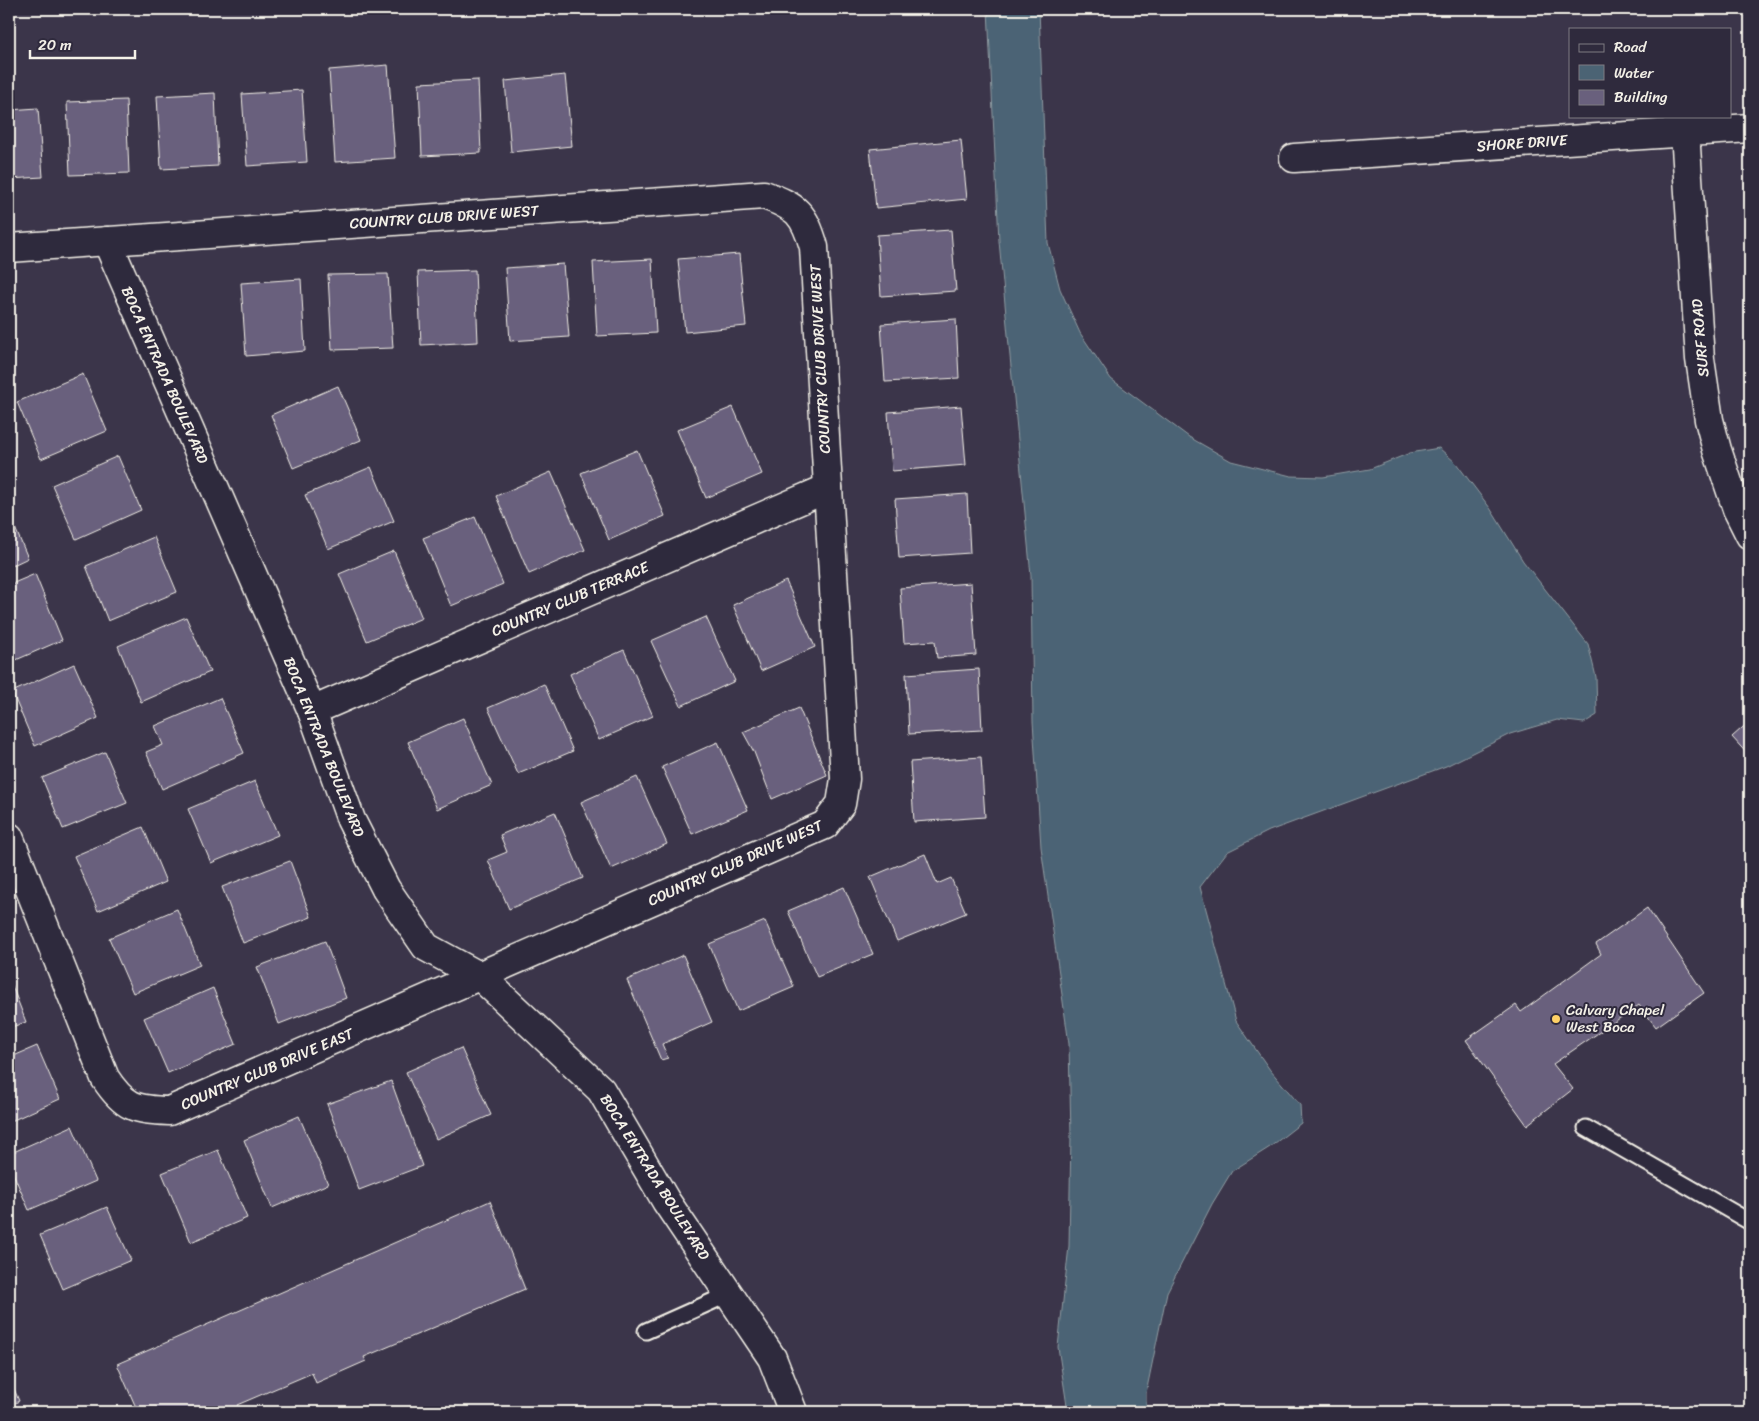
<svg xmlns="http://www.w3.org/2000/svg" width="1759" height="1421" font-family="Sriracha,sans-serif">
  <style>
    .water { fill: #4b6374; stroke: #8f9ca2 }
    .building { fill: #69607d; stroke: #f4f1e8 }
    .lines { fill: none; stroke-linecap: round; stroke-linejoin: round }
    .lane-casing { stroke: #f4f1e8; stroke-width: 19 }
    .street-casing { stroke: #f4f1e8; stroke-width: 31 }
    .lane { stroke: #2f2a3d; stroke-width: 15 }
    .street { stroke: #2f2a3d; stroke-width: 28 }
    .poi-dot { fill: #ffd166; stroke: #2f2a3d; stroke-width: 2 }
    .labels { text-anchor: middle; stroke-width: 4; stroke-linejoin: round; paint-order: stroke }
    .street-label { font-size: 15px; fill: #f4f1e8; stroke: #2f2a3d }
    .poi-label { font-size: 15px; fill: #f4f1e8; stroke: #2f2a3d; text-anchor: start }
  </style>
  <rect width="100%" height="100%" fill="#3b354a"/>
  <filter id="ink" filterUnits="userSpaceOnUse"><feTurbulence type="fractalNoise" baseFrequency=".02" numOctaves="2"/><feDisplacementMap in="SourceGraphic" scale="10" xChannelSelector="R" yChannelSelector="G"/><feConvolveMatrix kernelMatrix="1 2 1 2 8 2 1 2 1" color-interpolation-filters="sRGB"/></filter>
  <g filter="url(#ink)">
    <polygon class="water" points="988,9 1039,9 1048,243 1060,289 1080,333 1111,379 1189,437 1231,461 1291,476 1323,477 1370,469 1410,453 1439,448 1456,463 1490,508 1523,561 1588,644 1596,677 1597,715 1584,723 1557,720 1510,734 1446,766 1269,831 1227,852 1200,887 1236,1021 1270,1070 1300,1105 1301,1123 1270,1147 1232,1171 1212,1204 1167,1292 1146,1393 1146,1412 1068,1412 1058,1347 1069,1246 1071,1136 1069,1044 1041,847 1033,721 1031,576 999,241"/>
    <g class="building">
      <polygon points="388,65 395,158 335,162 329,70"/>
      <polygon points="565,75 572,146 511,152 505,81"/>
      <polygon points="478,80 481,153 422,156 419,83"/>
      <polygon points="302,90 307,162 247,166 242,94"/>
      <polygon points="215,93 218,166 161,169 157,96"/>
      <polygon points="126,100 129,173 70,175 67,102"/>
      <polygon points="38,108 43,177 9,179 9,110"/>
      <polygon points="961,140 967,199 876,208 870,149"/>
      <polygon points="951,230 956,291 881,296 877,235"/>
      <polygon points="739,254 746,326 685,332 678,259"/>
      <polygon points="652,259 656,333 597,336 593,262"/>
      <polygon points="563,264 569,337 510,341 505,268"/>
      <polygon points="475,270 478,342 421,345 418,272"/>
      <polygon points="388,274 393,348 332,350 328,275"/>
      <polygon points="301,279 305,351 246,356 241,283"/>
      <polygon points="956,319 959,378 885,382 881,324"/>
      <polygon points="83,374 107,431 41,459 17,402"/>
      <polygon points="338,386 361,440 293,468 271,415"/>
      <polygon points="961,406 966,465 892,471 888,412"/>
      <polygon points="733,407 762,474 706,498 677,430"/>
      <polygon points="637,450 665,516 609,540 581,473"/>
      <polygon points="118,456 141,510 76,539 52,485"/>
      <polygon points="371,467 394,521 328,549 305,495"/>
      <polygon points="551,472 585,550 529,574 496,496"/>
      <polygon points="967,494 970,553 899,558 895,499"/>
      <polygon points="9,514 28,558 9,567"/>
      <polygon points="475,517 503,584 451,606 423,538"/>
      <polygon points="154,537 177,592 108,621 86,566"/>
      <polygon points="394,551 422,618 367,641 339,574"/>
      <polygon points="35,574 62,640 9,663 9,585"/>
      <polygon points="786,581 815,647 761,671 733,605"/>
      <polygon points="971,583 976,655 937,658 935,641 904,643 900,588"/>
      <polygon points="186,617 210,672 141,702 118,646"/>
      <polygon points="706,617 735,681 681,706 651,641"/>
      <polygon points="624,650 653,716 599,740 570,674"/>
      <polygon points="74,664 98,718 35,746 12,692"/>
      <polygon points="979,669 982,730 909,734 906,674"/>
      <polygon points="544,684 573,751 518,774 488,708"/>
      <polygon points="220,698 244,753 162,789 146,752 163,745 155,726"/>
      <polygon points="799,708 827,775 772,799 754,752 743,732"/>
      <polygon points="463,718 492,785 437,809 408,742"/>
      <polygon points="1750,721 1750,757 1732,737"/>
      <polygon points="718,742 748,810 692,834 662,767"/>
      <polygon points="105,752 127,803 63,829 42,778"/>
      <polygon points="981,757 985,817 914,822 910,762"/>
      <polygon points="637,777 667,844 611,869 581,802"/>
      <polygon points="255,781 278,835 211,863 188,809"/>
      <polygon points="555,812 583,878 509,909 488,860 507,852 500,835"/>
      <polygon points="143,827 166,882 98,911 74,856"/>
      <polygon points="925,854 937,884 951,878 966,913 897,941 870,877"/>
      <polygon points="290,861 311,917 243,943 222,887"/>
      <polygon points="844,887 873,954 817,977 788,911"/>
      <polygon points="1647,908 1704,993 1656,1027 1639,1005 1553,1064 1573,1089 1527,1125 1466,1040 1516,1005 1521,1012 1601,954 1596,944"/>
      <polygon points="177,909 200,965 133,993 109,938"/>
      <polygon points="765,921 794,987 738,1011 709,944"/>
      <polygon points="325,941 346,998 279,1024 257,967"/>
      <polygon points="683,955 712,1022 662,1044 668,1058 661,1060 627,980"/>
      <polygon points="9,978 26,1022 9,1028"/>
      <polygon points="213,988 236,1044 168,1073 144,1018"/>
      <polygon points="37,1046 60,1099 9,1122 9,1058"/>
      <polygon points="461,1048 491,1115 436,1139 406,1072"/>
      <polygon points="391,1081 422,1166 359,1190 327,1104"/>
      <polygon points="299,1116 328,1184 272,1208 244,1140"/>
      <polygon points="72,1126 96,1181 29,1210 9,1164 9,1154"/>
      <polygon points="218,1150 247,1218 191,1242 162,1173"/>
      <polygon points="490,1201 525,1289 364,1357 366,1361 316,1383 312,1373 237,1405 241,1412 138,1412 117,1364"/>
      <polygon points="107,1207 131,1260 63,1289 40,1235"/>
      <polygon points="9,1377 19,1401 9,1406"/>
    </g>
    <g class="lines">
      <defs>
        <g id="lane">
          <polyline points="1586,1128 1750,1222"/>
          <polyline points="646,1331 729,1294"/>
        </g>
        <g id="street">
          <polyline points="1685,132 1700,359 1709,420 1717,450 1737,509 1750,535"/>
          <polyline points="1294,158 1750,128"/>
          <polyline points="107,241 312,711 351,820 386,889 426,947 481,977 601,1090 666,1201 772,1358 793,1412"/>
          <path d="M9,248L764,195C797,207 804,213 814,247L845,779L841,804L825,825L169,1111C135,1110 124,1107 105,1078L9,837"/>
          <polyline points="312,711 828,488"/>
        </g>
      </defs>
      <use href="#lane" class="lane-casing"/>
      <use href="#street" class="street-casing"/>
      <use href="#lane" class="lane"/>
      <use href="#street" class="street"/>
    </g>
  </g>
  <circle class="poi-dot" cx="1556" cy="1019" r="5"/>
  <g class="labels">
    <g class="street-label">
      <text transform="translate(1522 143) rotate(-4)" y="5">SHORE DRIVE</text>
      <text transform="translate(444 217) rotate(-4)" y="5">COUNTRY CLUB DRIVE WEST</text>
      <text transform="translate(1700 338) rotate(-95)" y="5">SURF ROAD</text>
      <text transform="translate(820 359) rotate(-93)" y="5">COUNTRY CLUB DRIVE WEST</text>
      <text transform="translate(165 375) rotate(66)" y="5">BOCA ENTRADA BOULEVARD</text>
      <text transform="translate(570 599) rotate(-23)" y="5">COUNTRY CLUB TERRACE</text>
      <text transform="translate(324 747) rotate(68)" y="5">BOCA ENTRADA BOULEVARD</text>
      <text transform="translate(735 863) rotate(-24)" y="5">COUNTRY CLUB DRIVE WEST</text>
      <text transform="translate(267 1069) rotate(-23)" y="5">COUNTRY CLUB DRIVE EAST</text>
      <text transform="translate(655 1177) rotate(58)" y="5">BOCA ENTRADA BOULEVARD</text>
    </g>
    <g class="poi-label">
      <text x="1566" y="1015">Calvary Chapel<tspan x="1566" dy="17">West Boca</tspan></text>
    </g>
  </g>
  <rect width="1759" height="1421" fill="none" stroke="#2f2a3d" stroke-width="30"/>
  <rect x="15" y="15" width="1729" height="1391" fill="none" stroke="#f4f1e8" stroke-width="2" filter="url(#ink)"/>
  <rect x="1569" y="28" width="162" height="90" fill="#2f2a3d" stroke="#7e7a81"/>
  <rect x="1579" y="44" width="25" height="8" fill="#2f2a3d" stroke="#7e7a81"/>
  <text x="1614" y="52" font-size="15" fill="#f4f1e8">Road</text>
  <rect x="1579" y="65" width="25" height="15" fill="#4b6374" stroke="#7e7a81"/>
  <text x="1614" y="78" font-size="15" fill="#f4f1e8">Water</text>
  <rect x="1579" y="90" width="25" height="15" fill="#69607d" stroke="#7e7a81"/>
  <text x="1614" y="102" font-size="15" fill="#f4f1e8">Building</text>
  <path d="M30 50v8h105v-8" fill="none" stroke="#f4f1e8" stroke-width="2.5"/>
  <text x="38" y="50" font-size="15" fill="#f4f1e8" stroke="#2f2a3d" stroke-width="4" paint-order="stroke">20 m</text>
</svg>
